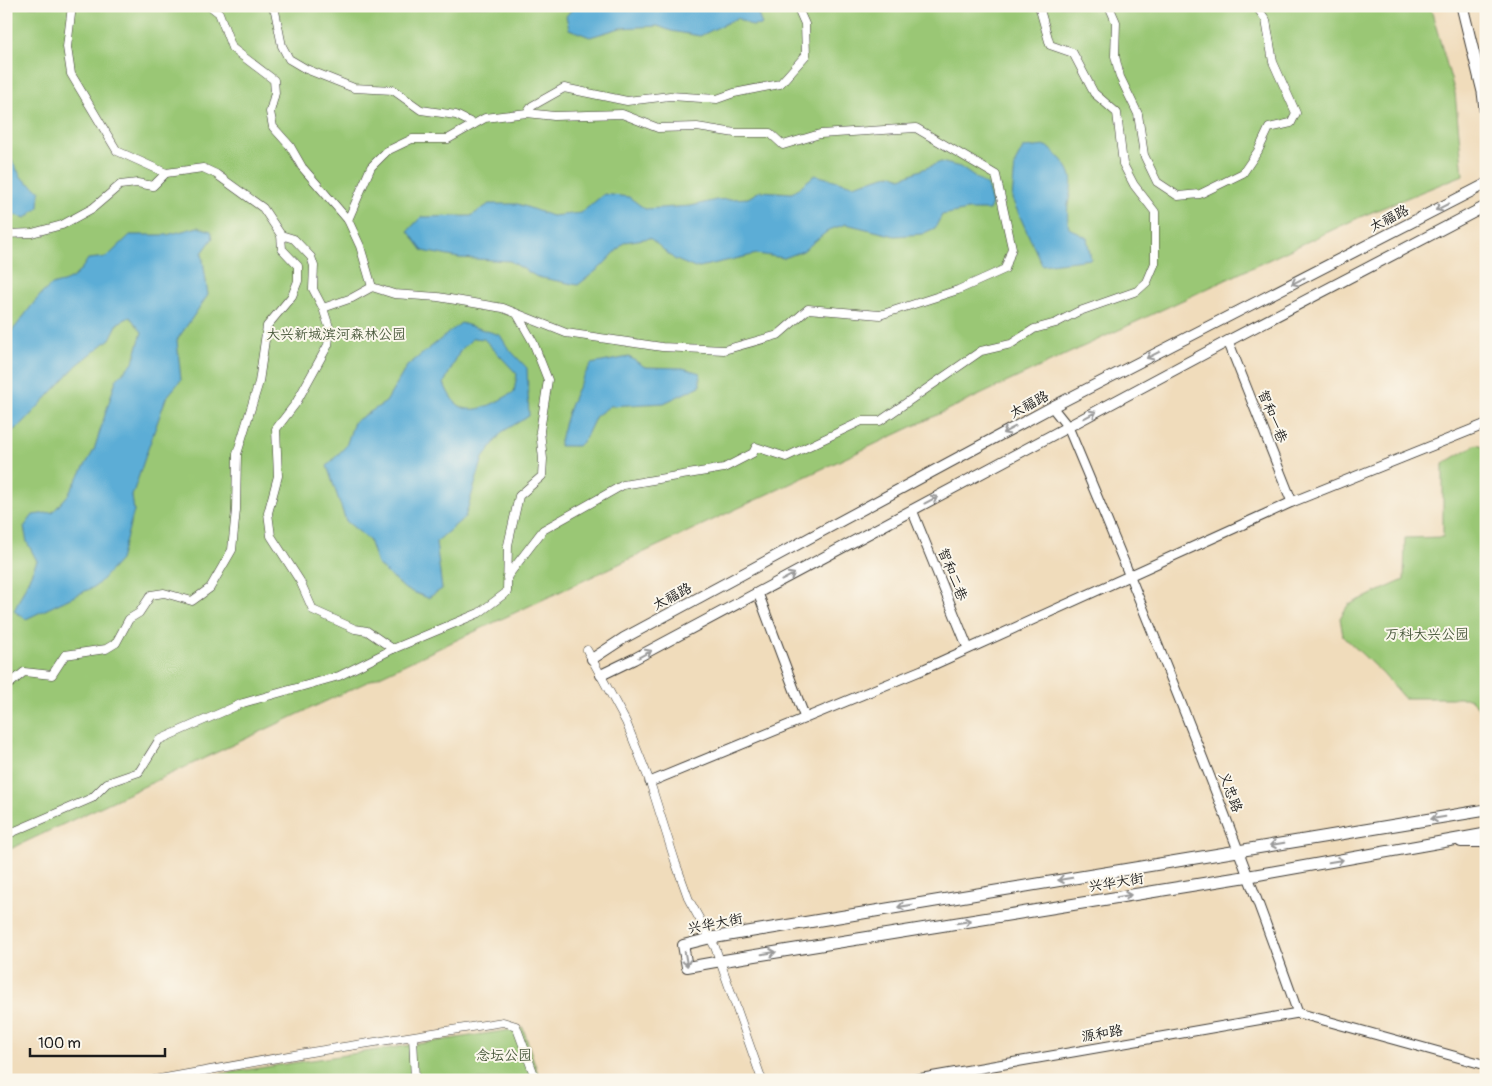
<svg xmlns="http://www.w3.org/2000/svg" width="1492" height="1086" font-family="Pangolin,'LXGW WenKai TC',sans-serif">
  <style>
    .green { fill: #9ac774; stroke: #5b7248 }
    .water { fill: #5badd6; stroke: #3c6479; fill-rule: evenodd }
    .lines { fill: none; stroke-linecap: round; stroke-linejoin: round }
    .minor-casing { stroke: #3c3934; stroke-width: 9 }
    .tertiary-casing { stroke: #3c3934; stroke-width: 11 }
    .secondary-casing { stroke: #3c3934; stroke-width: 12 }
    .primary-casing { stroke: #3c3934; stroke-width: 13 }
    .minor { stroke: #fff; stroke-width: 8 }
    .tertiary { stroke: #fff; stroke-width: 9 }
    .secondary { stroke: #fff; stroke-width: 10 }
    .primary { stroke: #fff; stroke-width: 11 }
    .oneway { stroke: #999 }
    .labels { text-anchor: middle; stroke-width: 4; stroke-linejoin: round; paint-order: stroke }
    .street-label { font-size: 14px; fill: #1c1c1c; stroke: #fbf7ec }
    .park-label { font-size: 14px; fill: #48583b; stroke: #fbf7ec }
  </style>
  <rect width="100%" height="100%" fill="#fbf7ec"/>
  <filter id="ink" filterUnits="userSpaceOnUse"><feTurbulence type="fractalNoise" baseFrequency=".02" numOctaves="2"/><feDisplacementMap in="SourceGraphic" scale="10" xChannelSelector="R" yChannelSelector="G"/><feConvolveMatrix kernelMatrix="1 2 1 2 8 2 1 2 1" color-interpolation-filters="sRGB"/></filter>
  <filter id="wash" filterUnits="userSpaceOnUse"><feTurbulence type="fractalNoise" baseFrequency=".0096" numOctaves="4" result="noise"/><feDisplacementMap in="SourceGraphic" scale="20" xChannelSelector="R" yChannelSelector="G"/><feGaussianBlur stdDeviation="1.12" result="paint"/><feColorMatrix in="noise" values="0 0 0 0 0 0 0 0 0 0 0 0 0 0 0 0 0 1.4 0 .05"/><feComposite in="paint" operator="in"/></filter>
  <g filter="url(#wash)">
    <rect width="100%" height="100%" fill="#f0dcbb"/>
    <g class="green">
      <polygon points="6,6 1430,6 1455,93 1463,175 1360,217 6,851"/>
      <polygon points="1477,444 1486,447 1486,724 1479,708 1469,698 1404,698 1383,674 1343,636 1340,618 1348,605 1404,580 1405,538 1443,537 1443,464"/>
      <polygon points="523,1028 540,1080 180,1080"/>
    </g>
    <g class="water">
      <polygon points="575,6 755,6 762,25 752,26 737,18 700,36 671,31 658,26 620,28 590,37 569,29 566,16"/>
      <path d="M1047,146C1091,183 1061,187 1069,228L1087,238L1091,259L1042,265L1012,199L1015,163L1023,148Z"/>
      <polygon points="6,151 22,178 40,191 39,207 26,218 6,213"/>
      <polygon points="941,162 960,167 987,186 992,204 989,210 968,210 942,215 935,228 922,234 895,236 846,224 829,230 803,251 784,258 757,254 695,268 674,259 650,238 625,242 601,267 578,285 537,277 510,261 459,258 423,251 408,231 421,217 471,216 489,204 518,204 552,216 581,213 604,194 629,197 645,209 691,206 716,200 748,198 760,191 792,193 815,175 853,185 892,174 901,178"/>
      <path d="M198,227L211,231L213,238L202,253L208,295L177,340L181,380L166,398L149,446L132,496L134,511L120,560L96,586L26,619L14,611L37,561L27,542L24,527L33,515L53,512L68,495L94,450L116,380L133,362L142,332L130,317L118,323L110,339L77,365L23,423L6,436V337C22,322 32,301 49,287C53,284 58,283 63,282C76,278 81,270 88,259L107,257L130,235H167Z"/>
      <path d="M461,323L500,335L508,348L527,368L529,416L502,432L483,458L465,517L436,542L442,589L428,598L405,589L377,564L369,540L346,521L327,466L346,446L354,422L386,402L407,366ZM473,338L484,339L517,374L514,392C485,409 459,424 444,383L460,351Z"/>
      <path d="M629,357L645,367L683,368L700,373V386L664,403L610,406L596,416L585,439L578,446H559C565,415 575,390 591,364Z"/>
    </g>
  </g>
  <g filter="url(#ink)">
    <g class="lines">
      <defs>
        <g id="minor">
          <polyline points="210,6 219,13 232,48 274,80 275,93 270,112 273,127 290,146 302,167 348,220 360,246 372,287"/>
          <polyline points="271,6 275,11 282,46 289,59 306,69 354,88 393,90 421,110 456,115 474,124"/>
          <polyline points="1109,6 1116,22 1115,56 1120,77 1138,114 1144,155 1157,182 1178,196 1200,194 1243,173 1258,151 1269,128 1291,123 1296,113 1273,62 1266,20 1256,6"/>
          <polyline points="527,113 532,106 564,88 627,101 670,96 717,99 734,93 780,84 806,55 805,24 797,6"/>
          <polyline points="348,220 371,167 387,151 412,139 448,139 485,118 527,113 554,116 622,114 658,128 697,127 735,133 770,133 783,145 820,134 916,128 996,175 1012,248 1005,269 958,290 880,315 808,309 778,335 724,350 662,347 566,333 503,308 438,297 394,294 372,287 352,298 323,308 330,330 328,345 296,403 276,429 278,476 268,513 271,536 300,581 313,610 355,629 367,631 393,649 479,613 507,592 508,545 519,496 542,476 543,459 540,431 548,380 533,342 517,314"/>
          <polyline points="6,234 32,233 62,225 93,208 120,185 137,183 153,186 166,173"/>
          <polyline points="281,235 294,239 311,257 314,266 313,289 323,308"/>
          <polyline points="507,577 543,530 623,485 724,468 753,453 756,447 786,457 862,421 880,421 981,351 1011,344 1034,329 1056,323 1077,312 1137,291 1147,282 1155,263 1155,212 1134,185 1123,164 1117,113 1094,93 1073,53 1050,45 1039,6"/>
          <polyline points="587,650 626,722 650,782 676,864 689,900 715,947 762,1080"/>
          <polyline points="6,687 24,672 52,675 65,655 106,649 116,643 129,619 139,613 151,595 164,593 192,601 210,588 232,550 236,510 237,454 259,382 267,326 292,296 298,281 298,266 282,249 281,235 263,208 216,174 203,168 166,173 117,151 71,74 67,47 72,6"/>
          <polyline points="6,835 92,798 107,783 139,772 159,740 243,703 339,676 393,649"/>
          <polyline points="413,1037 415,1080"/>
          <polyline points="154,1080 305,1053 503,1022 516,1026 536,1080"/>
        </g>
        <g id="tertiary">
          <polyline points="1228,341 1292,502"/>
          <path d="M1052,407L1068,427C1149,620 1228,815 1298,1013L1486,1065"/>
          <polyline points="912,510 968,648"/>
          <polyline points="758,593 805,718"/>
          <polyline points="650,782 922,670 1292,502 1486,424"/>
          <polyline points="912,1080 1298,1013"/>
        </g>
        <g id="secondary">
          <polyline points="592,659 624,638 1052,407 1486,184"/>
          <polyline points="601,675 634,659 1228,341 1486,206"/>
          <polyline points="1461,842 1486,842"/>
          <polyline points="711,938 683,945 687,967 721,961"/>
        </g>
        <g id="primary">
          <polyline points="1462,6 1483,92 1486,117"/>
          <polyline points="711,938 1486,810"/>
          <polyline points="721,961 1250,876 1486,834"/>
        </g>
      </defs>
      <use href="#minor" class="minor-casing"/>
      <use href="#tertiary" class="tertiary-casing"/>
      <use href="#secondary" class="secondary-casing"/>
      <use href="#primary" class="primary-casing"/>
      <use href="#minor" class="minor"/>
      <use href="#tertiary" class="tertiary"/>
      <use href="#secondary" class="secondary"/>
      <use href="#primary" class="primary"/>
    </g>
    <defs><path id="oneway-shaft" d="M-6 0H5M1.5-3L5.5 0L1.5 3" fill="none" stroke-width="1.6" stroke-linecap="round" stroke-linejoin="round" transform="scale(1.25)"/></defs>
    <g class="oneway">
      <use href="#oneway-shaft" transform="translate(1442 207) rotate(153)"/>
      <use href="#oneway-shaft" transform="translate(1298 281) rotate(153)"/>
      <use href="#oneway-shaft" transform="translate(1153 355) rotate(153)"/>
      <use href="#oneway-shaft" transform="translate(1090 415) rotate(-28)"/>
      <use href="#oneway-shaft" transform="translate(1009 430) rotate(152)"/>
      <use href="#oneway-shaft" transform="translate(931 500) rotate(-28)"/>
      <use href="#oneway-shaft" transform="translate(788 577) rotate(-28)"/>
      <use href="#oneway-shaft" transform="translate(645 654) rotate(-28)"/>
      <use href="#oneway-shaft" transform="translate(1438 818) rotate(171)"/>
      <use href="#oneway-shaft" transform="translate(1277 844) rotate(171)"/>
      <use href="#oneway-shaft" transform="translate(1336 861) rotate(-10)"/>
      <use href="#oneway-shaft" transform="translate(1065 879) rotate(171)"/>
      <use href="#oneway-shaft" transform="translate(1124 896) rotate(-9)"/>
      <use href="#oneway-shaft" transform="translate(905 906) rotate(171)"/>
      <use href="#oneway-shaft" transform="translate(964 922) rotate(-9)"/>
      <use href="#oneway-shaft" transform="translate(769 953) rotate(-9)"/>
      <use href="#oneway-shaft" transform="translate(686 959) rotate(80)"/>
    </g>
  </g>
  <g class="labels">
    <g class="street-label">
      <text transform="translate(1389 218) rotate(-27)" y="5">太福路</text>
      <text transform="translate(1029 404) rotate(-28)" y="5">太福路</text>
      <text transform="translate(1273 416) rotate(68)" y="5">智和一巷</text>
      <text transform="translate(953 574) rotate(68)" y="5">智和二巷</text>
      <text transform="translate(672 596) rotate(-28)" y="5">太福路</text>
      <text transform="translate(1231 792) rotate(69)" y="5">义忠路</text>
      <text transform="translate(1116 882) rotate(-9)" y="5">兴华大街</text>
      <text transform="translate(715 923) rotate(-11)" y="5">兴华大街</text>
      <text transform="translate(1102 1033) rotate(-10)" y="5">源和路</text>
    </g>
    <g class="park-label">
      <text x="336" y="339">大兴新城滨河森林公园</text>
      <text x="1427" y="639">万科大兴公园</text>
      <text x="504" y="1060">念坛公园</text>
    </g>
  </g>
  <rect width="1492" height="1086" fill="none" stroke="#fbf7ec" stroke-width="25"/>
  <path d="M30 1048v8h135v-8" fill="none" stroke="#1c1c1c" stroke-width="2.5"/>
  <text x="38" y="1048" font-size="15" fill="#1c1c1c" stroke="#fbf7ec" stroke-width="4" paint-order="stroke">100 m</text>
</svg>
